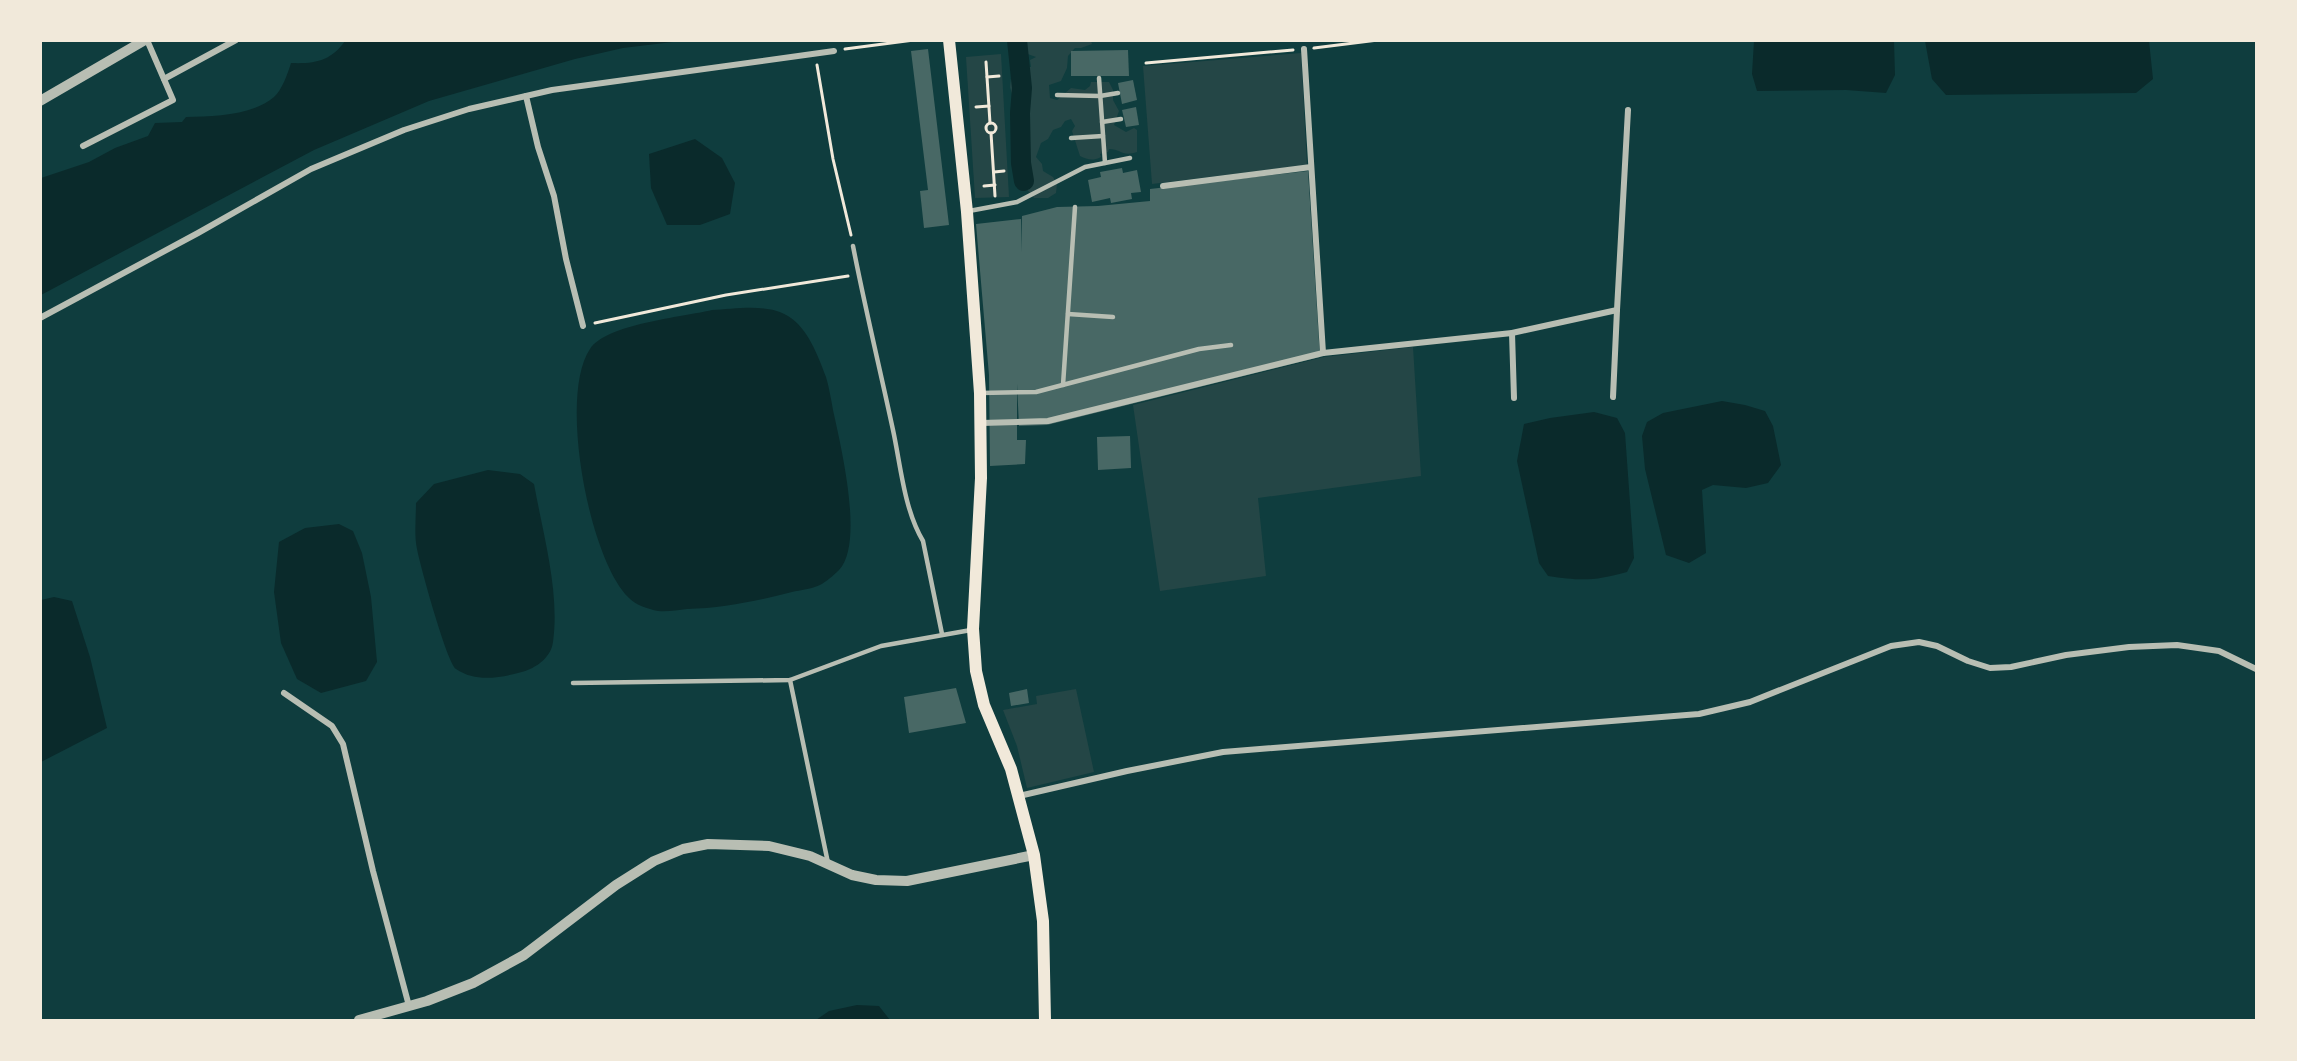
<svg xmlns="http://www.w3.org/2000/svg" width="2297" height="1061" font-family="'PT Sans',sans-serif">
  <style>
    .green { fill: #244646 }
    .water { fill: #0a2a2b }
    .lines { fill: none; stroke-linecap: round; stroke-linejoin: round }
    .canal { stroke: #0a2a2b; stroke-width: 20 }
    .building { fill: #486865 }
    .path { stroke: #f1e9da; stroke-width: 3 }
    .service { stroke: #b8beb3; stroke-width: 4.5 }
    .minor { stroke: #b8beb3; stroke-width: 6 }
    .tertiary { stroke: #b8beb3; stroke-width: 10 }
    .secondary { stroke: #f1e9da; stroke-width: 12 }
  </style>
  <rect width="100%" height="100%" fill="#0f3d3e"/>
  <g class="green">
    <path d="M1059,40L1091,41L1092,44L1081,48H1075L1068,56L1067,68L1061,81L1049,85L1050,98L1057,100L1071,88L1085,90L1090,86L1091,82H1109L1113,90V100L1119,111L1114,125L1126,132L1134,128L1137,130V152C1122,157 1121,149 1109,149L1108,152L1100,154L1101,157C1093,161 1088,160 1080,156L1072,131L1075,126L1071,119L1065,121L1061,127L1053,130L1048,139L1041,143L1036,157L1042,164L1043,171L1053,177L1057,184L1056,193L1048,198H1034L1018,178L1015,161L1019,144L1011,110L1014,101L1010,87L1012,70L1017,66L1031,67L1030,60L1036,57L1022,52L1016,41Z"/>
    <polygon points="1301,53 1307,165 1152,184 1143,66"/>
    <polygon points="1001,54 1009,197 975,198 966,57"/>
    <polygon points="1413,347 1421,476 1258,498 1266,576 1160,591 1133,405 1324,357"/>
    <polygon points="1076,689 1094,772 1027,788 1017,746 1003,710 1037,704 1036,696"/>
  </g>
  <g class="water">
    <path d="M345,41H681L623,48L575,59L429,101L314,150L41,295V178L89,162L115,148L148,136L155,123L182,122L186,117C215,116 251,116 274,97C282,90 288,73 291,63C315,64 331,61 345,41Z"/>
    <polygon points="1754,41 1894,41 1895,75 1886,93 1846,90 1757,91 1752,74"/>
    <polygon points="1925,41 2149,41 2153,79 2136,93 1946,95 1932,79"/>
    <polygon points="695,139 722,158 735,183 730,214 700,225 667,225 651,188 649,154"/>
    <path d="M712,310C735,309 768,303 788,316C808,328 818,356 826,377C829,387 831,399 833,410C840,443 865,543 839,570C834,575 826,582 820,585C812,589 800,590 792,592C757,601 723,608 687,609C678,610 667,612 658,611C648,609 635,605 628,597C589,558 558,396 590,349C606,324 683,317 712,310Z"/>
    <polygon points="1722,401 1745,405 1765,411 1773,426 1781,465 1768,483 1746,488 1713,485 1702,490 1706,553 1689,563 1666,555 1645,469 1642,436 1647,422 1663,413"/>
    <path d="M1594,412L1617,418L1625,433L1634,558L1627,572C1595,581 1581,581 1548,576L1539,563L1517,461L1524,424L1550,418Z"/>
    <path d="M488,470L520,474L534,484C543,534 560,592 553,642C551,659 533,670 518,673C498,678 475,682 456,669C447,663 420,565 417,549C414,535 416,518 416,503L434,484Z"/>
    <polygon points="339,524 353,531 362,553 371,597 377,662 366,681 321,693 297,679 281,643 274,592 279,542 305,528"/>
    <polygon points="54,597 72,601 90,657 107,728 41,762 41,600"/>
    <polygon points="857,1005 879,1006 890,1020 816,1020 829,1011"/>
  </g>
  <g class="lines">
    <polyline class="canal" points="1017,40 1022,88 1020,113 1021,163 1024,181"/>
  </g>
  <g class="building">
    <polygon points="928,49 949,225 924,228 920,191 928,190 911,51"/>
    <polygon points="1128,50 1129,76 1071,76 1071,51"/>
    <polygon points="1133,80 1137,100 1122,104 1118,83"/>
    <polygon points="1136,107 1139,125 1126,127 1122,110"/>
    <polygon points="1122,168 1123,173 1137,170 1141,192 1131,193 1132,199 1111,203 1110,198 1092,202 1088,180 1101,177 1100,172"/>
    <polygon points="1308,171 1320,357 1047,425 1019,426 1017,384 1017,440 1026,440 1025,464 990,466 989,375 976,224 1021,219 1021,252 1022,216 1057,207 1098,206 1150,201 1150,189"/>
    <polygon points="1130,436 1131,468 1098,470 1097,437"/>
    <polygon points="956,688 966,723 909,733 904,697"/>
    <polygon points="1027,689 1029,703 1011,706 1009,693"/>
  </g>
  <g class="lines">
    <g class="path">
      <polyline points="1314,48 1378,40"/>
      <polyline points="845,49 914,40"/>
      <polyline points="986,62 990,123"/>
      <polyline points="1146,63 1293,50"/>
      <polyline points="817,65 833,159 851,235"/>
      <polyline points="987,77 999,76"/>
      <polyline points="976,107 989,106"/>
      <circle cx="991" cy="128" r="5"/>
      <polyline points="991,133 995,196"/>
      <polyline points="994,172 1004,171"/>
      <polyline points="984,186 995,185"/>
      <polyline points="595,323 726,295 848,276"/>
    </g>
    <g class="service">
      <polyline points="1099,78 1105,163"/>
      <polyline points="1057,95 1100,96 1118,93"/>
      <polyline points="1102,122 1121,119"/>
      <polyline points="1071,138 1103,136"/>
      <polyline points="969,211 1017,202 1085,167 1130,158"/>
      <path d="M853,246C865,308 880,369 893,430C901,467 904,509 923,541L942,634"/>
      <polyline points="1068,314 1113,317"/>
      <polyline points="1063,385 1075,207"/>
      <polyline points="980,393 1036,392 1199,349 1231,345"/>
      <polyline points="790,680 828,863"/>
      <polyline points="573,683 790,680 881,646 971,630"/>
    </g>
    <g class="minor">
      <polyline points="1304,49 1323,353"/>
      <polyline points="164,79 236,40"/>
      <polyline points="526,96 538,147 554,196 566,259 583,326"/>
      <polyline points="83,146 173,100 147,40"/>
      <polyline points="1163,186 1311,167"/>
      <polyline points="40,318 198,233 311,169 404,130 469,109 552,90 834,51"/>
      <polyline points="1512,333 1514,398"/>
      <polyline points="1613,397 1617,310"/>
      <polyline points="981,423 1048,421 1323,353 1512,333 1617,310 1628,110"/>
      <polyline points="284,693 332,726 343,744 373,871 409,1006"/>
      <polyline points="1019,796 1127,771 1223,752 1699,714 1750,702 1891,646 1919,642 1937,646 1968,661 1990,668 2011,667 2066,655 2129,647 2177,645 2219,651 2256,669"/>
    </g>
    <g class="tertiary">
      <polyline points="40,101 145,40"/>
      <polyline points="359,1020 427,1001 473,983 524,955 616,885 654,861 683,849 708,844 769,846 810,856 852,875 876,880 907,881 1034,855"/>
    </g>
    <polyline class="secondary" points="949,40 967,212 980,393 981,478 973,629 976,671 984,705 1011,769 1034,855 1043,921 1045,1020"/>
  </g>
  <rect width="2297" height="1061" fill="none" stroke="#f1e9da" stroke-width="84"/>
</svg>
